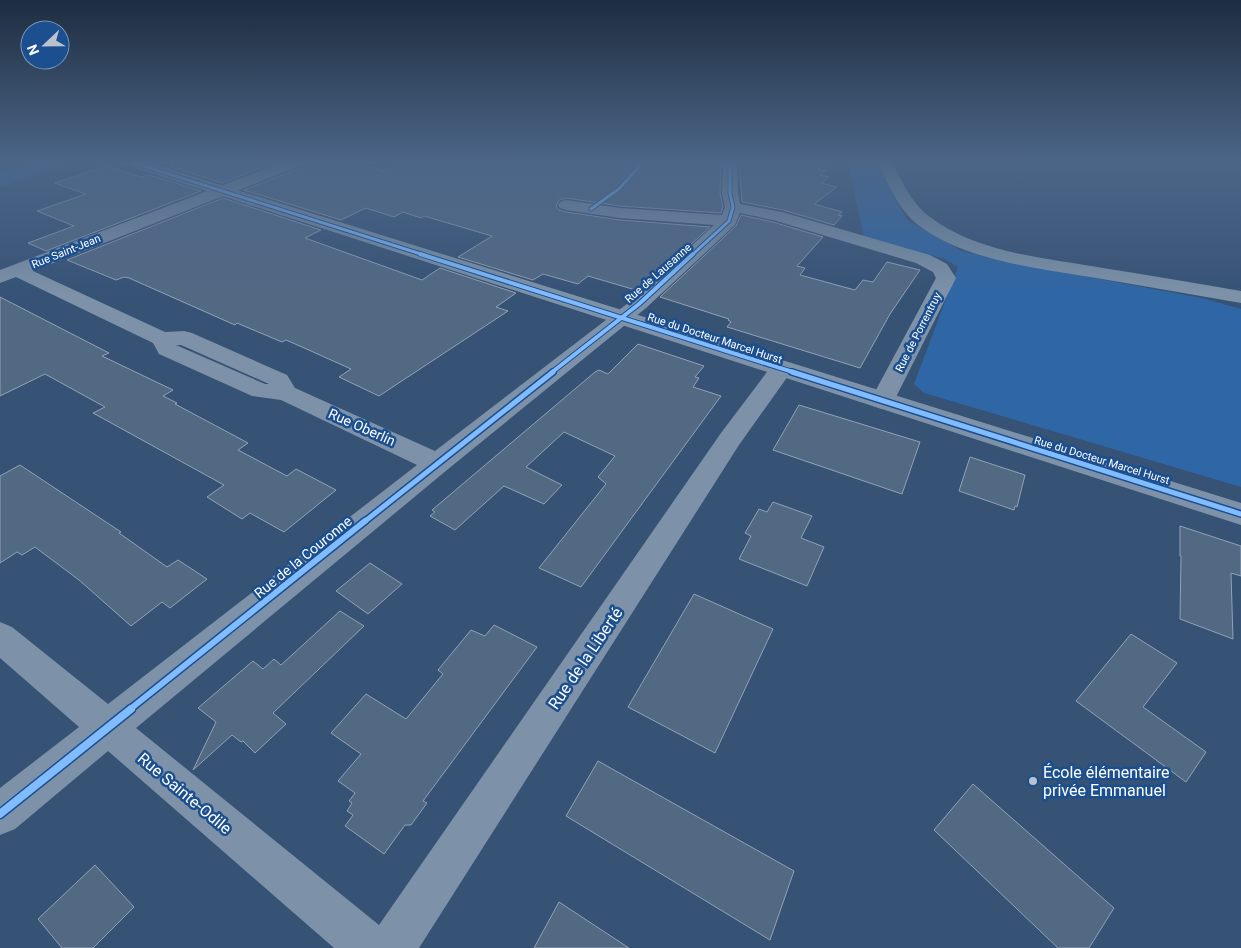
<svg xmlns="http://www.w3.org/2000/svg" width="1241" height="948" font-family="Roboto,sans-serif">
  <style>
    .green { fill: #2f66a5 }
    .building { fill: #526984; stroke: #92a2b6 }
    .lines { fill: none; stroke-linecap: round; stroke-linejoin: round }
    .minor { fill: #7d92a8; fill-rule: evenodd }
    .tertiary { fill: #7d92a8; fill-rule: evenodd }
    .rail { stroke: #7e92a7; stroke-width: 2.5; stroke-dasharray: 5 2.5; stroke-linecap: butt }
    .cycleway-far4-casing { stroke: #1b4f8f; stroke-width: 5 }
    .cycleway-far3-casing { stroke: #1b4f8f; stroke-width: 6 }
    .cycleway-far2-casing { stroke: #1b4f8f; stroke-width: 8 }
    .cycleway-far1-casing { stroke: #1b4f8f; stroke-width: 9 }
    .cycleway-casing { stroke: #1b4f8f; stroke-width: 11 }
    .cycleway-far4 { stroke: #80bcff; stroke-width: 3 }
    .cycleway-far3 { stroke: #80bcff; stroke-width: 4 }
    .cycleway-far2 { stroke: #80bcff; stroke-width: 5 }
    .cycleway-far1 { stroke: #80bcff; stroke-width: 6 }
    .cycleway { stroke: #80bcff; stroke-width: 8 }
    .poi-dot { fill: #b9c2ce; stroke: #1b4f8f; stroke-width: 2 }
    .labels { text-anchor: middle; stroke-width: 5; stroke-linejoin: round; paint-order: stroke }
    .far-street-label { font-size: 11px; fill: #fff; stroke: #1b4f8f }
    .street-label { font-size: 14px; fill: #fff; stroke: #1b4f8f }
    .near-street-label { font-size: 16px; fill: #fff; stroke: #1b4f8f }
    .near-poi-label { font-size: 16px; fill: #fff; stroke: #1b4f8f; text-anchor: start }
  </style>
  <rect width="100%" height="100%" fill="#365274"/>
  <g class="green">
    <polygon points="46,161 69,161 0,187 0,173"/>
    <polygon points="847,161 876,161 907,220 962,251 1029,266 1202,298 1241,309 1241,487 924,393 914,384 958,267 945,259 864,236"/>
  </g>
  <g class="building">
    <polygon points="172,161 280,161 222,183 171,167"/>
    <polygon points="309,161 346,161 384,171 407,161 721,161 720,193 723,207 721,213 620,206 566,198 559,200 556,206 559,210 566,212 620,220 710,227 639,291 588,276 578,284 543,274 533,280 458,257 492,236 424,216 421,218 403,212 394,217 366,208 341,220 244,190 306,166"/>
    <polygon points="739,161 830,161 818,169 826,171 820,175 829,177 821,183 837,187 814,204 842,212 838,215 842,216 834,225 783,210 742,202"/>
    <polygon points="107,166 141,177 150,175 201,191 46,251 28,243 74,226 37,211 86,194 55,183"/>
    <polygon points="223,198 321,230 305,238 422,280 440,268 516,293 496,307 508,311 379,396 339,377 351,369 311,351 286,340 282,342 237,323 235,325 129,278 124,277 116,280 67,260"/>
    <polygon points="741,215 773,222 823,237 797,266 805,268 800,275 855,290 863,280 873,282 887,262 920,270 890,314 860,368 727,327 731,322 728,320 729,319 660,297 736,226"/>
    <polygon points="0,297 109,353 102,356 173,390 163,396 177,403 175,404 248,443 238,450 287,476 296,469 336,490 284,532 250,513 242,519 207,497 224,485 93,413 105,407 45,374 0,396"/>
    <polygon points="638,344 704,366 695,377 699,378 693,387 721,396 581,587 539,568 606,484 598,477 615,456 564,432 526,467 562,485 544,504 504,486 455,530 430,516 435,512 432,510 595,372 599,370 608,374"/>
    <polygon points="799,405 920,442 902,494 773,450"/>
    <polygon points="970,457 1025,475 1017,507 1015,506 1014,510 959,491"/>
    <polygon points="20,465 121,532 119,533 167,567 178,560 207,579 170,608 162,602 131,626 79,580 35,547 22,555 17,552 0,563 0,476"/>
    <polygon points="773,502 812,516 801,538 824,547 807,586 739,559 751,536 745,533 759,509 767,512"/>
    <polygon points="1180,526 1241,546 1241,576 1231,573 1233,639 1180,619 1181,556 1180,556"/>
    <polygon points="370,563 402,584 368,614 336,591"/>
    <polygon points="694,594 773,629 715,753 628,707"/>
    <polygon points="340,611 364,626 273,713 286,724 255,753 243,741 241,742 232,735 193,770 216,722 198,708 253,661 263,669 274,659 281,665"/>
    <polygon points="494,625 537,647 423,801 427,803 411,825 405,825 384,854 345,826 353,815 347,811 352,803 349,801 355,793 338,781 361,754 331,733 366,694 406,719 443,674 438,670 471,630 485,636"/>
    <polygon points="1131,634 1177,663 1143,707 1206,752 1186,782 1076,701"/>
    <polygon points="598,761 794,871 770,940 566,816"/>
    <polygon points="973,784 1114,908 1089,948 1058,948 934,830"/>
    <polygon points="95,865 134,907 93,948 62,948 38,919"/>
    <polygon points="559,902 629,948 534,948"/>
  </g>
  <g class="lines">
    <g class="minor">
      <path d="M286,161H307L305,164L33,271L165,332L184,331L192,333L287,375L295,388L435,451L632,300L714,225L620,218L566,210L560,208L558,205L560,202L566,200L620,208L722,215L725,207L722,193L723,161H737L738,193L740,204L782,212L930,255L947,264L956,278L894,401L891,406L882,409L873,406L870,401L936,278L933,272L916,263L773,220L740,213L735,225L646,308L447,470L136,728L379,925L721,433L773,364L781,362L789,364L793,369L739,445L419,948H334L108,751L15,829L0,835V788L79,727L0,658V622L12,627L108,704L417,465L281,400L252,396L159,354L153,343L16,277L0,283V270ZM176,345H181L269,384H265Z"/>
      <path d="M877,161H891C902,181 911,203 930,217C977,253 1046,258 1103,268C1149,275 1195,283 1241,291V303C1195,295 1149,287 1102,279C1044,269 966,262 918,225C898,209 888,183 877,161Z"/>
    </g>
    <polygon class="tertiary" points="121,161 144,161 1241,503 1241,525 123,164"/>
    <polyline class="rail" points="0,163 8,161"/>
    <defs>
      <g id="cycleway-far4">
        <polyline points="128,161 424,255"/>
        <polyline points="591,209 620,188 644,161"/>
        <polyline points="692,255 729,221 733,207 730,193 730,161"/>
      </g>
      <g id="cycleway-far3">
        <polyline points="420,254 796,373"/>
        <polyline points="551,373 639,304 693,254"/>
      </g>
      <g id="cycleway-far2">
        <polyline points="792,372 1241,514"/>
        <polyline points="364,522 553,372"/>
      </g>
      <polyline id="cycleway-far1" points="129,710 365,521"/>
      <polyline id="cycleway" points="0,814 131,709"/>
    </defs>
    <use href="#cycleway-far4" class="cycleway-far4-casing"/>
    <use href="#cycleway-far3" class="cycleway-far3-casing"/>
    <use href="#cycleway-far2" class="cycleway-far2-casing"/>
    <use href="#cycleway-far1" class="cycleway-far1-casing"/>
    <use href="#cycleway" class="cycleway-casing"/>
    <use href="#cycleway-far4" class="cycleway-far4"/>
    <use href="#cycleway-far3" class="cycleway-far3"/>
    <use href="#cycleway-far2" class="cycleway-far2"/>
    <use href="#cycleway-far1" class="cycleway-far1"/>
    <use href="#cycleway" class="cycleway"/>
  </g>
  <linearGradient id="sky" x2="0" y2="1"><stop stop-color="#1e2d40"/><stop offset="0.55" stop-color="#4c6688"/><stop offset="1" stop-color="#4c6688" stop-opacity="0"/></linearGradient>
  <rect width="1241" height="294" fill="url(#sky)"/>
  <circle class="poi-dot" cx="1033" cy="781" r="5"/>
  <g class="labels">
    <g class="far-street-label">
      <text transform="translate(66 251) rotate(-22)" y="4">Rue Saint-Jean</text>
      <text transform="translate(658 273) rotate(-41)" y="4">Rue de Lausanne</text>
      <text transform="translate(918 332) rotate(-63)" y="4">Rue de Porrentruy</text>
      <text transform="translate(715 338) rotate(18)" y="4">Rue du Docteur Marcel Hurst</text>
      <text transform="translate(1102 460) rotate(17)" y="4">Rue du Docteur Marcel Hurst</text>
    </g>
    <g class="street-label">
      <text transform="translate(362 427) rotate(24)" y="5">Rue Oberlin</text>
      <text transform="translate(303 557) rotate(-39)" y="5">Rue de la Couronne</text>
    </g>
    <g class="near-street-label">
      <text transform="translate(585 658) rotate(-56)" y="6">Rue de la Liberté</text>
      <text transform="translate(185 793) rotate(40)" y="6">Rue Sainte-Odile</text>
    </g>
    <g class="near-poi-label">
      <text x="1043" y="778">École élémentaire<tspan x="1043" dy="18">privée Emmanuel</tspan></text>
    </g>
  </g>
  <g transform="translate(45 45) rotate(248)"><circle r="24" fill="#1b4f8f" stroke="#7695bc"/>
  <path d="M0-4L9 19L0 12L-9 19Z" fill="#b9c2ce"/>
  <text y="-8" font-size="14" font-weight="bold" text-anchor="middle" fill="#ffffff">N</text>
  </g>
</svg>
